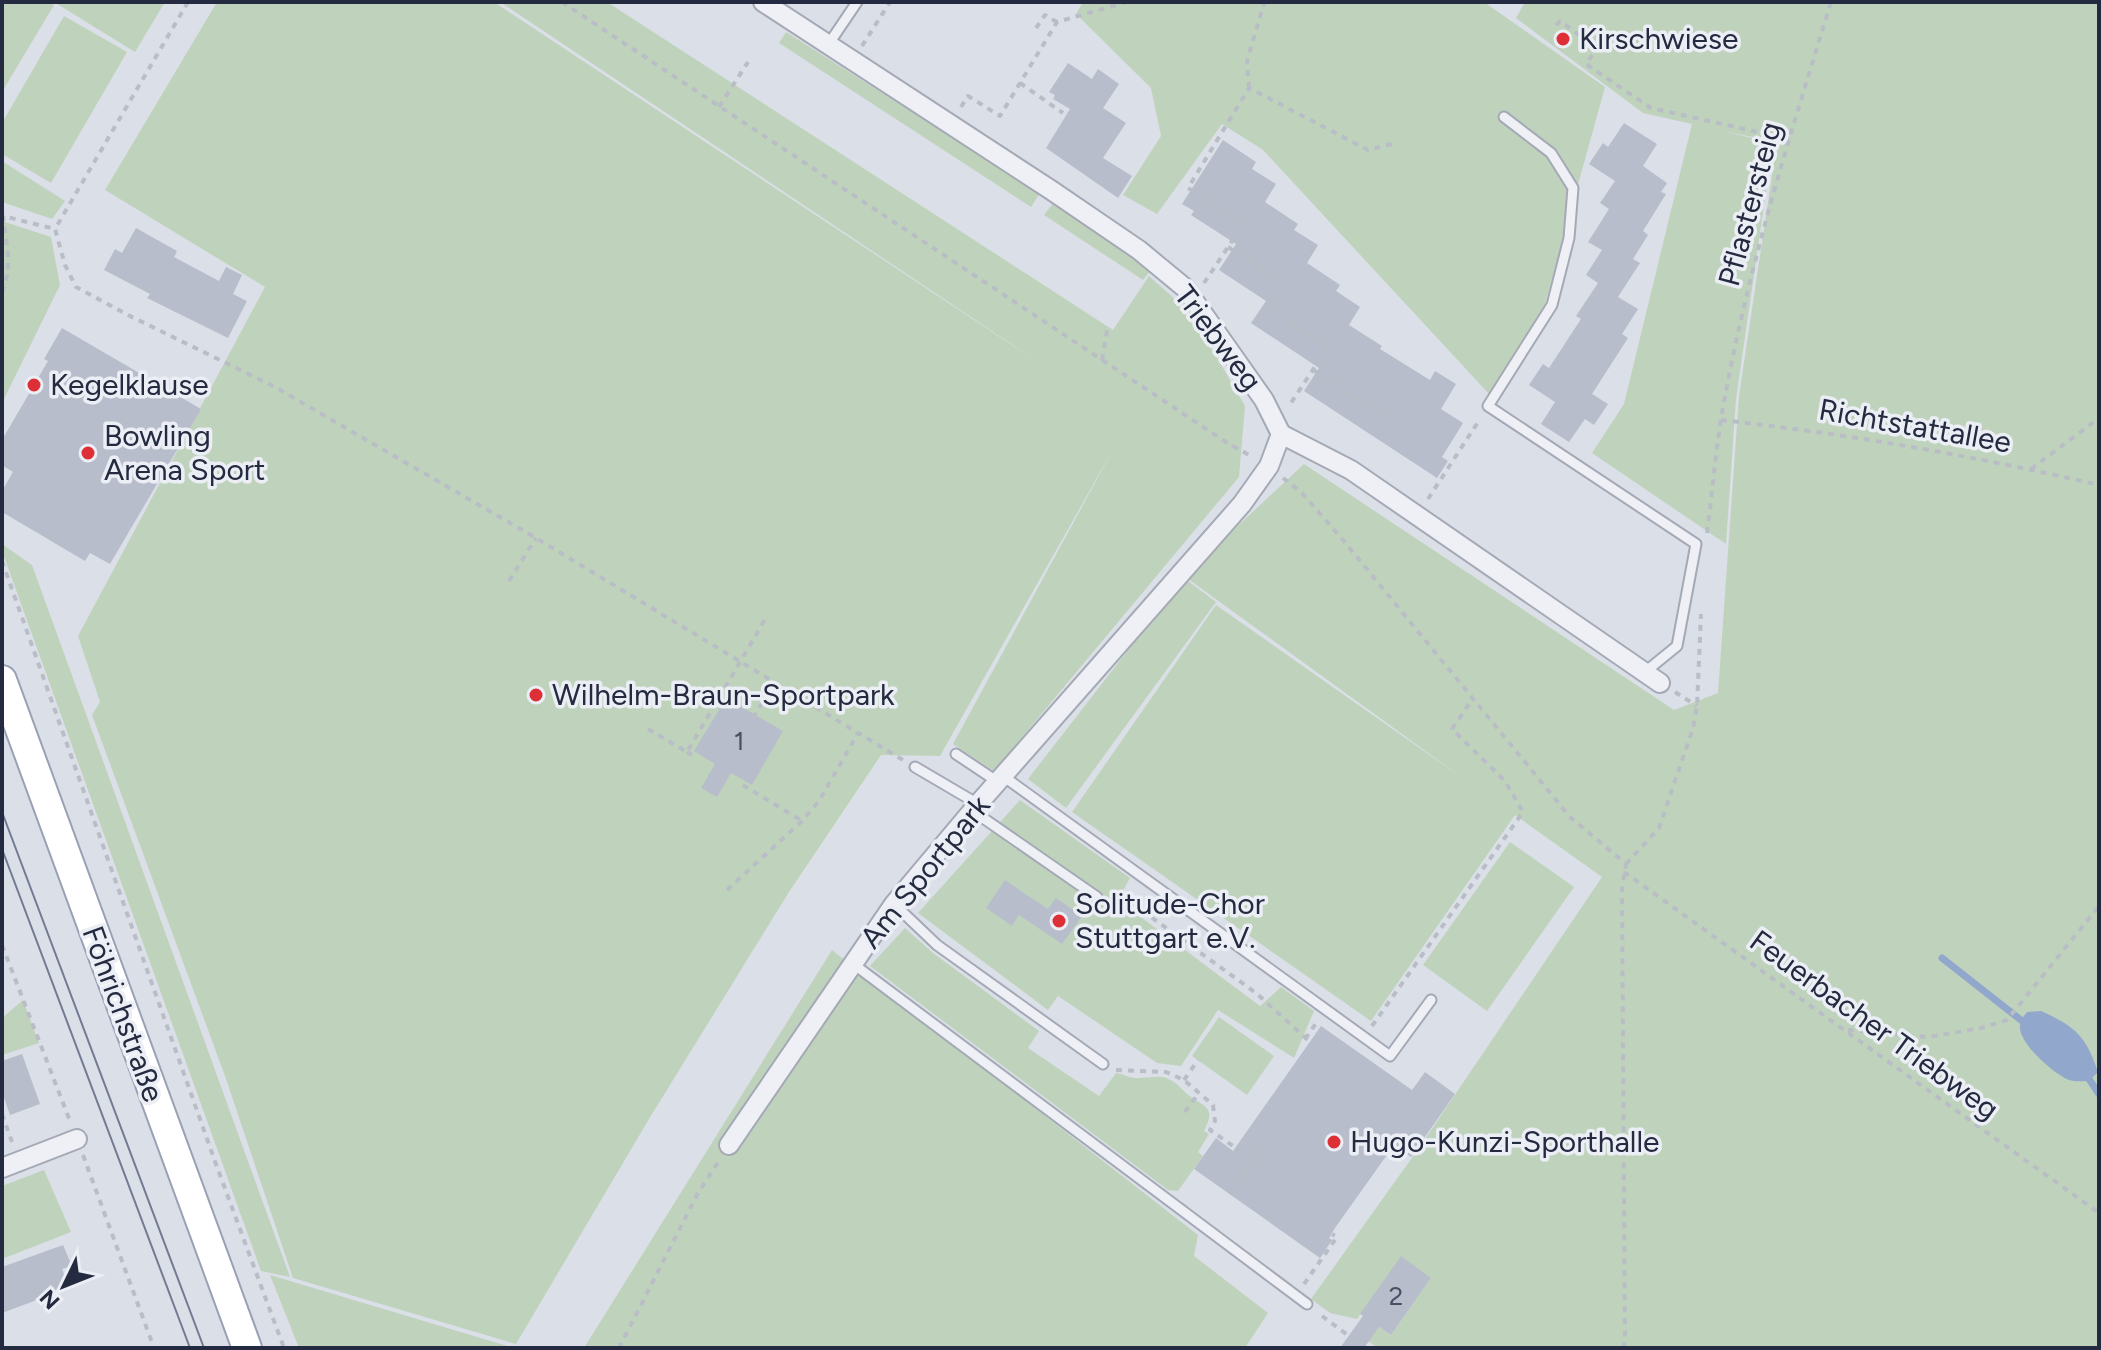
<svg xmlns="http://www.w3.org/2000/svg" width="2101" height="1350" font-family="Figtree,sans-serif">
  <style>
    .green { fill: #bfd3bc }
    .water { fill: #92a7cc }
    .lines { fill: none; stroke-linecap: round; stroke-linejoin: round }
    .stream { stroke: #92a7cc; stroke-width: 7 }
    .building { fill: #b8bdcb }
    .lane-casing { stroke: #a4a9b5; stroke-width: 13 }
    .street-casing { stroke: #a4a9b5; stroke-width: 22 }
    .primary-casing { stroke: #99a1b5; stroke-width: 32 }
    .path { stroke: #b9bdc6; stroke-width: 4; stroke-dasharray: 6 6; stroke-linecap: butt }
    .lane { stroke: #eef0f6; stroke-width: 9 }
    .street { stroke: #eef0f6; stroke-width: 18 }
    .primary { stroke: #fff; stroke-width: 28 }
    .tram { stroke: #737b93; stroke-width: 2 }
    .poi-dot { fill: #dd3036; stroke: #ebeef5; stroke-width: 3 }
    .labels { text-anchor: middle; stroke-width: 7; stroke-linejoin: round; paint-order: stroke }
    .number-label { font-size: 26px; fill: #494f62 }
    .poi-label { font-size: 30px; fill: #242a3f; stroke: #ebeef5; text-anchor: start }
    .street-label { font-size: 30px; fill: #242a3f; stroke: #ebeef5 }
  </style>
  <rect width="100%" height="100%" fill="#dbdfe8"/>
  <g class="green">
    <polygon points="2,2 49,2 54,5 2,92"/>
    <polygon points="54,2 165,2 135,52"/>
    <polygon points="217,2 494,2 1068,382 500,2 607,2 1113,330 1149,276 1176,300 1215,354 1245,406 1239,477 994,771 953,744 1115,446 940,756 881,755 789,892 649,1119 516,1344 293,1278 225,1076 92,715 100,702 78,636 265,287 105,190"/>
    <polygon points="1083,2 1484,2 1605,87 1545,304 1490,395 1263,150 1222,124 1157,214 1123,195 1161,136 1151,88 1076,14"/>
    <polygon points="1525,2 2099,2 2099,1348 1378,1348 1368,1341 1379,1327 1391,1335 1431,1278 1401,1257 1357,1319 1330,1313 1311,1299 1419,1148 1602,877 1515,815 1371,1021 1072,812 1216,605 1464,779 1184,576 1304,464 1674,710 1718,693 1739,396 1777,142 1723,131 1773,143 1736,399 1726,544 1592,453 1624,404 1692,124 1643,113 1516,18"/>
    <polygon points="64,16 127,52 51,183 2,154 2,123"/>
    <polygon points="786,32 1040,193 1031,207 779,43"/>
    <polygon points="2,161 65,201 52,219 2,202"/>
    <polygon points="1054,202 1152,269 1143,280 1044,215"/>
    <polygon points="2,221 51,237 60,285 2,403"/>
    <polygon points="2,544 32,565 290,1277 261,1271 2,551"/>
    <polygon points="1184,578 1216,602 1066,808 1028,779"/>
    <polygon points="1020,800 1130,878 1118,900 1260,1006 1281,987 1314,1011 1294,1058 1218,1010 1181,1066 1157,1063 1058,996 1048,1010 918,913"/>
    <polygon points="1510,842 1574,887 1487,1011 1423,965"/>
    <path d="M905,928L933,953L1039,1031L1028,1048L1099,1096L1116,1073C1122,1074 1128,1077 1134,1078C1145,1079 1156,1075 1166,1078C1178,1082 1182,1091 1191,1097C1208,1108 1215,1109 1204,1131L1209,1134L1198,1152L1203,1156L1178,1191L1168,1190L870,966Z"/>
    <polygon points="832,950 1198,1235 1194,1256 1268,1313 1245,1348 584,1348"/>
    <polygon points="23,1000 39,1043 2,1055 2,1018"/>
    <polygon points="1219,1017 1274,1056 1247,1095 1192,1056"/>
    <polygon points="44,1170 71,1232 2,1259 2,1186"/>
    <polygon points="270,1275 514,1348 299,1348"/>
  </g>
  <path class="water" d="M2041,1011C2076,1027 2086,1036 2098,1072L2089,1081C2083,1081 2075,1082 2069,1080C2054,1074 2022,1046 2020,1029C2019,1022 2023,1017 2027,1012Z"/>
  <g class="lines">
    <g class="stream">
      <polyline points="1942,958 2026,1024"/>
      <polyline points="2085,1073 2099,1094"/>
    </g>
  </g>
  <g class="building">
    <polygon points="1068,63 1092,79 1098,69 1119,84 1103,108 1126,123 1103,158 1132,176 1118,198 1046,148 1070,109 1053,99 1055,95 1049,92"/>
    <polygon points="1624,123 1657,144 1643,166 1667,183 1661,192 1666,194 1643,231 1648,235 1633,259 1640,263 1618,297 1638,309 1622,334 1628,338 1592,394 1608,404 1594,425 1585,419 1569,442 1541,424 1555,402 1529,385 1543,364 1549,368 1581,319 1576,316 1598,283 1586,275 1602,250 1588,242 1609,209 1600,203 1615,181 1589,164 1603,143 1608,147"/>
    <polygon points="1223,140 1256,162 1252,169 1276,184 1265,202 1298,224 1294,230 1318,245 1307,263 1340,285 1336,291 1360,307 1349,325 1382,346 1380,349 1430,380 1435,371 1456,384 1441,409 1463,423 1442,457 1448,461 1437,478 1304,391 1319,368 1251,323 1266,301 1219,270 1236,244 1191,215 1194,211 1182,204"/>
    <polygon points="136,228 177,251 174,257 219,281 226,267 242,275 233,294 247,301 228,338 147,298 150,294 104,270 115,249 122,253"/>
    <polygon points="62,328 201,409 110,564 90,553 85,561 2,512 2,491 13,472 2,465 2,440 48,361 44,359"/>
    <polygon points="726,698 783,731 752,785 731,773 717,797 701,788 715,764 694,751"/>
    <polygon points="1005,880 1048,909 1056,898 1082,916 1062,944 1019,915 1012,926 986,908"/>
    <polygon points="1321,1026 1412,1090 1425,1072 1455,1094 1411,1157 1394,1145 1335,1228 1329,1238 1332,1240 1320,1258 1194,1169 1216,1138 1233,1151"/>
    <polygon points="22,1054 40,1104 10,1115 2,1092 2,1061"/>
    <polygon points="63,1245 72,1266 62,1269 69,1288 2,1313 2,1267"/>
    <polygon points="1401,1256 1431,1278 1391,1335 1379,1327 1364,1348 1340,1348 1363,1316 1360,1314"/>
  </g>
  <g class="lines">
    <defs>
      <g id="lane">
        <polyline points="828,45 857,2"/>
        <polyline points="1504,117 1551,153 1573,188 1569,238 1552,305 1488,406 1696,544 1677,646 1645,672"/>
        <polyline points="956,754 998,782"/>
        <polyline points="915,767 978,804"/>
        <polyline points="1003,776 1390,1056 1431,1000"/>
        <polyline points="973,811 1097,897"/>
        <polyline points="894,904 937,945 1103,1064"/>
        <polyline points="852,963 1307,1304"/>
      </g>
      <g id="street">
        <polyline points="763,2 1051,190 1139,250 1185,288 1264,400 1281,434 1351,470 1660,683"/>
        <polyline points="729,1145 894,904 978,804 1242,504 1269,466 1281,434"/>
        <polyline points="2,1168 77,1139"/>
      </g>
      <polyline id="primary" points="2,680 247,1348"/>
    </defs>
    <use href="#lane" class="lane-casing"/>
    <use href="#street" class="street-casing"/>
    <use href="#primary" class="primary-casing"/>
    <g class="path">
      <polyline points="188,2 55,229 65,265 76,287 128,315 275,387 536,538 903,760"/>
      <polyline points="562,2 1229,444 1253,457"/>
      <polyline points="1556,25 1560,21 1597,48 1586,64 1651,108 1789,139"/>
      <polyline points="1036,28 1045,15 1057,22"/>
      <polyline points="862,46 890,2"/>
      <polyline points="1020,83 1063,113"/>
      <polyline points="1249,88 1247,61 1264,3"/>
      <polyline points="719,107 748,62"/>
      <polyline points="961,107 968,96 1000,116 1057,22 1127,2"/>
      <polyline points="1210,202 1218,190"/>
      <polyline points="1228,247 1285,284 1269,308 1328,347 1289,406"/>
      <polyline points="1251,262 1258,251"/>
      <polyline points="1204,283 1244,223 1188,188 1249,88 1368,150 1392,144"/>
      <path d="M2,292C13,268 6,242 3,216L55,229"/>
      <polyline points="1294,325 1301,314"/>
      <polyline points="1102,360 1108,325"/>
      <polyline points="1313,370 1397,424"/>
      <polyline points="1336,385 1343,374"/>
      <path d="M1721,420C1848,434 1975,456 2099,485"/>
      <polyline points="2031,469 2099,418"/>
      <polyline points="1283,478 1302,493 1343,540 1570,817 1626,864"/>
      <polyline points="1428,499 1480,419"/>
      <path d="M1707,533C1712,495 1715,457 1721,419C1745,277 1789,139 1831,2"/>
      <polyline points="2,561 217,1167 284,1348"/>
      <polyline points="509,581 536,538"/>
      <polyline points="1675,692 1697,706"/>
      <polyline points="753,718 775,682"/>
      <polyline points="648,729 687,752 767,616"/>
      <polyline points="687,752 697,758"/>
      <polyline points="743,785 802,821"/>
      <polyline points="1626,864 1659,828 1693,728 1697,706 1701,614"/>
      <polyline points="1624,872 2099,1213"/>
      <polyline points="727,890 802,821 819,801 858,733"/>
      <polyline points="1110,901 1126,899 1256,993 1310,1042"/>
      <polyline points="2,945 70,1121"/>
      <polyline points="1372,1026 1523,812 1505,781 1452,729 1473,698"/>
      <polyline points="1848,1030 1928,1037 1981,1028 2007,1020 2099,906"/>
      <polyline points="1305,1039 1317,1022"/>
      <polyline points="1116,1070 1166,1072 1184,1080 1213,1105 1215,1121 1210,1130 1246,1155 1255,1142 1263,1147 1269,1138"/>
      <polyline points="1184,1080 1198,1060"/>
      <polyline points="1185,1112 1198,1094"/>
      <polyline points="2,1114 12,1142"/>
      <polyline points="83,1155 154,1348"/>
      <polyline points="1230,1194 1263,1147"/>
      <polyline points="1304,1284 1337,1237 1332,1234"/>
      <polyline points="1322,1316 1353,1339"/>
      <polyline points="619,1348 698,1193 719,1161"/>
      <polyline points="1623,1348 1625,1341 1622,888 1626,864"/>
    </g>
    <use href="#lane" class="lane"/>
    <use href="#street" class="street"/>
    <use href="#primary" class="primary"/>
    <g class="tram">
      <polyline points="2,812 204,1348"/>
      <polyline points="2,849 190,1348"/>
    </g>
  </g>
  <g class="poi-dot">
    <circle cx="1563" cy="39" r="8"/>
    <circle cx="34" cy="385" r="8"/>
    <circle cx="88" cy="453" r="8"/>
    <circle cx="536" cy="695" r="8"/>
    <circle cx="1059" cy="921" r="8"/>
    <circle cx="1334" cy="1142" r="8"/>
  </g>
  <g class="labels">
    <g class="number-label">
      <text x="739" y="750">1</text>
      <text x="1396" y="1305">2</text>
    </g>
    <g class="poi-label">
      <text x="1579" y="49">Kirschwiese</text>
      <text x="50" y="395">Kegelklause</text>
      <text x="104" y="446">Bowling<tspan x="104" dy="34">Arena Sport</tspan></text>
      <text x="552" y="705">Wilhelm-Braun-Sportpark</text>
      <text x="1075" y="914">Solitude-Chor<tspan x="1075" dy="34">Stuttgart e.V.</tspan></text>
      <text x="1350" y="1152">Hugo-Kunzi-Sporthalle</text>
    </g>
    <g class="street-label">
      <text transform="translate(1750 204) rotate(-75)" y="10">Pflastersteig</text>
      <text transform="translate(1218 338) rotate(53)" y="10">Triebweg</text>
      <text transform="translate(1915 426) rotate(10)" y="10">Richtstattallee</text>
      <text transform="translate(925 872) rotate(-51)" y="10">Am Sportpark</text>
      <text transform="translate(123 1014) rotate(70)" y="10">Föhrichstraße</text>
      <text transform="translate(1874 1025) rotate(36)" y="10">Feuerbacher Triebweg</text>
    </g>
  </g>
  <rect width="2101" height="1350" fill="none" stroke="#242a3f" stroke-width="8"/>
  <g transform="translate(64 1286) rotate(227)" stroke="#ebeef5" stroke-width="6" paint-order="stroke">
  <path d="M0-6L14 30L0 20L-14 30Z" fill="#242a3f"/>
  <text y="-12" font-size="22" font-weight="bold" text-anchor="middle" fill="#242a3f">N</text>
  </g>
</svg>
